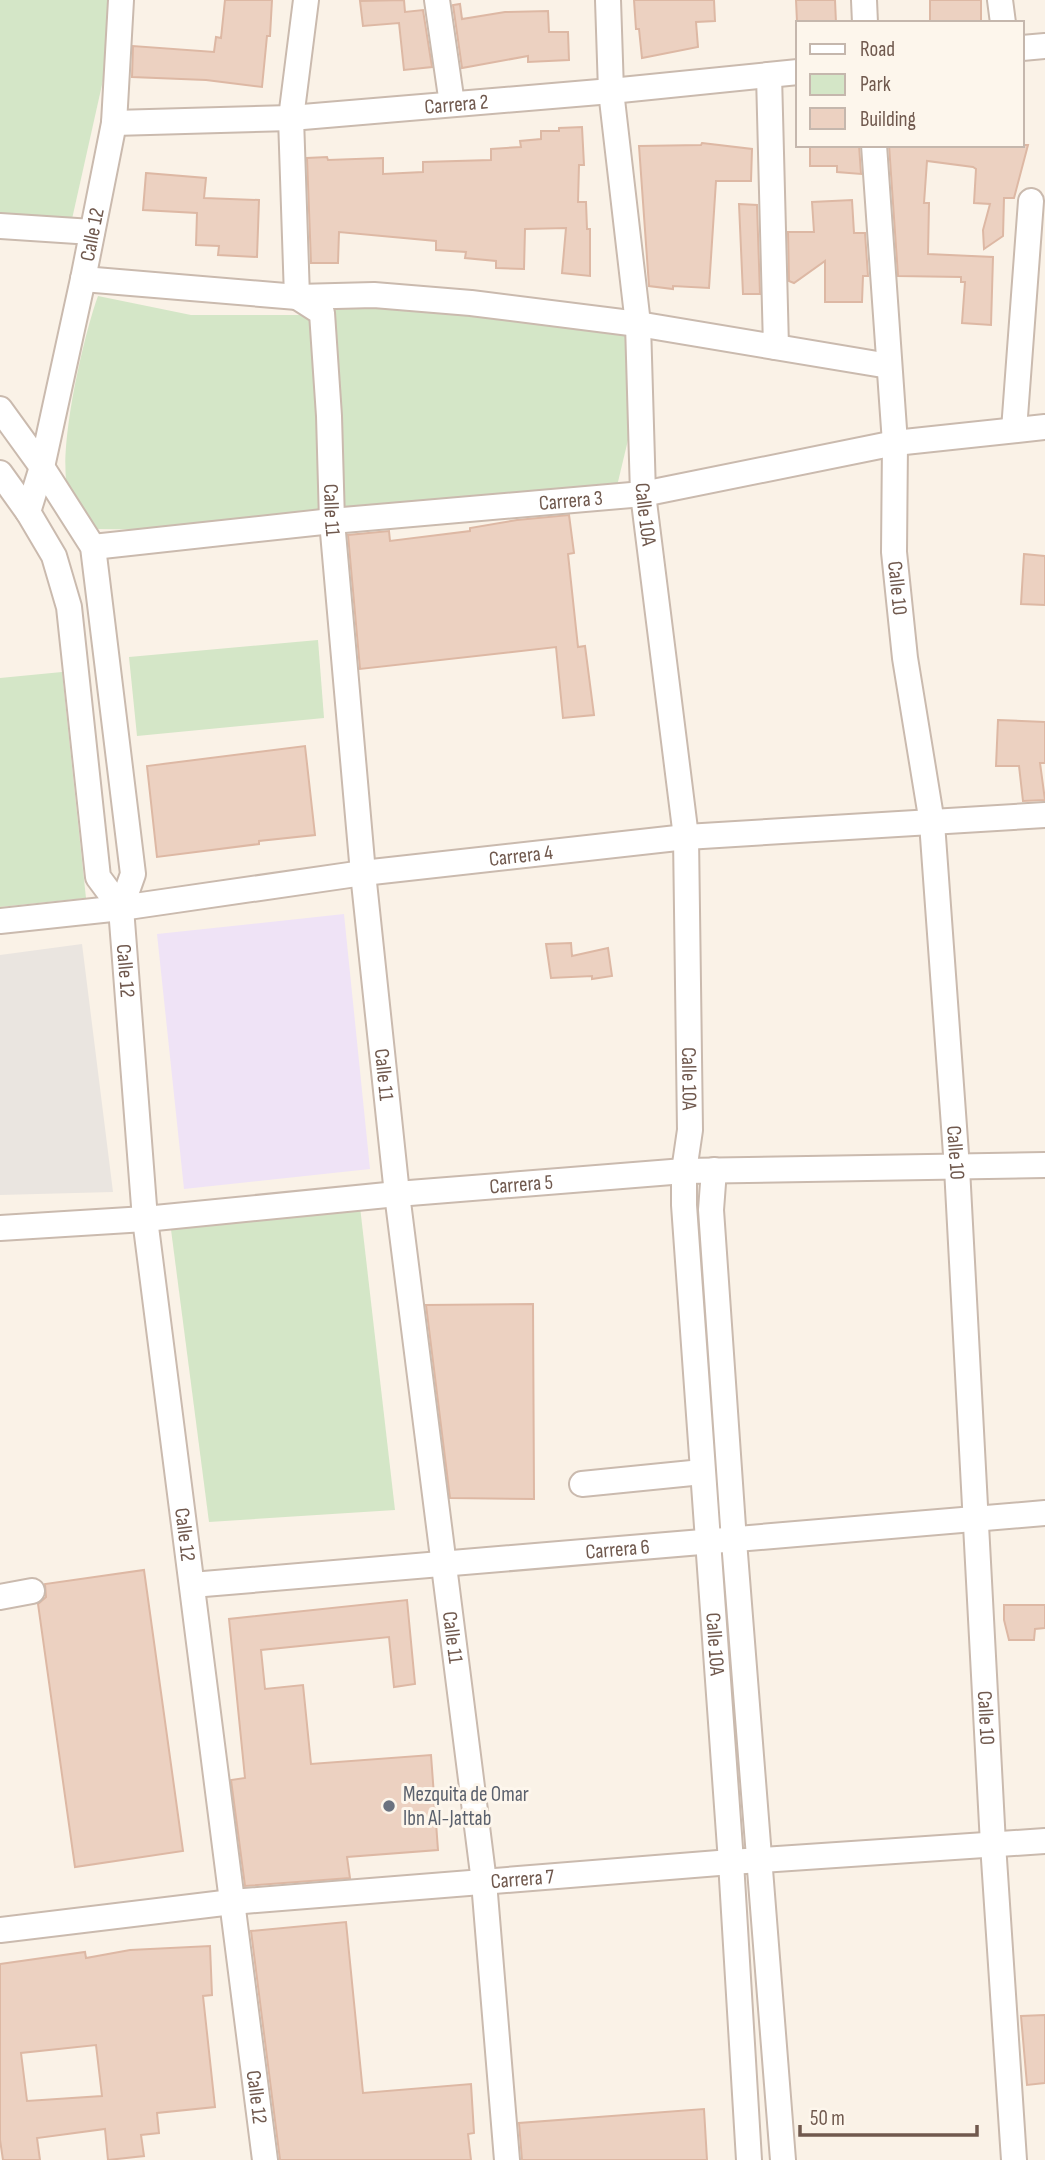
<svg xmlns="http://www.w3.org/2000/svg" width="1045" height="2160" font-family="'Sofia Sans Condensed',sans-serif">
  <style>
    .industrial { fill: #eae5e0 }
    .education { fill: #efe3f6 }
    .green { fill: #d4e6c7 }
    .building { fill: #ecd1c1; stroke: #ddb8a4; stroke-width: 2; fill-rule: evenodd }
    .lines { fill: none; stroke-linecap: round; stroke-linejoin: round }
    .minor-casing { stroke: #cabaae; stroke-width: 28 }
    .minor { stroke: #fff; stroke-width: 24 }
    .worship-dot { fill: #6b7280; stroke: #fdf6ec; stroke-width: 2.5 }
    .labels { text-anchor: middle; stroke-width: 6; stroke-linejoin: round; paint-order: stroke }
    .street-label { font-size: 21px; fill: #70594e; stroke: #fdf6ec }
    .worship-label { font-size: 21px; fill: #5b616d; stroke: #fdf6ec; text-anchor: start }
  </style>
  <rect width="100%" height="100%" fill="#faf2e7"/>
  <polygon class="industrial" points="82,944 113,1192 0,1195 0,955"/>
  <polygon class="education" points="344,914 370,1169 184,1189 157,934"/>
  <g class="green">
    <polygon points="0,0 111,0 110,49 70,228 0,214"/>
    <path d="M98,296L191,315H319L323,450L318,513L199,530L91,529C84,519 75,508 70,497C54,461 84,334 98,296Z"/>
    <polygon points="325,306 465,309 633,329 628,440 617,486 336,514"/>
    <polygon points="318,640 324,718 137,736 129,657"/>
    <polygon points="62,672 86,898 0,907 0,678"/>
    <polygon points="359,1198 395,1510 209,1522 170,1222"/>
  </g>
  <g class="building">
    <polygon points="225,0 272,0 270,36 267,36 262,87 206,80 132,77 133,46 214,52 216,37 221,38"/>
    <polygon points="404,0 405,12 423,10 432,67 404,70 399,23 363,26 360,1"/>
    <polygon points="634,0 714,0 715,21 696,22 698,47 642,58 639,29 636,29"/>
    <polygon points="796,0 835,0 836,23 797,22"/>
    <rect x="930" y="0" width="51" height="23"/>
    <polygon points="460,4 462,19 505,12 548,11 549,32 568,32 569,60 528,62 528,56 462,68 453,5"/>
    <polygon points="582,127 584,165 579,165 578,202 586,202 587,229 590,229 590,276 562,273 566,228 525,229 524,269 496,268 496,261 465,258 466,252 436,250 436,241 339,232 338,263 311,263 307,158 327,157 328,160 383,158 383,174 423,172 423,162 491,160 491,149 521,147 520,141 541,139 541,131 559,131 559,128"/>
    <polygon points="702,143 752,149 751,181 716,181 709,288 673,286 673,289 649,286 639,146 701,145"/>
    <polygon points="810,145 859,145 861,174 837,172 837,166 810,166"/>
    <polygon points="889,145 1028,145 1014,198 1004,198 1003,236 984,249 983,230 990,204 974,203 976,169 973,167 927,161 924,203 929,203 928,254 993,257 991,325 962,323 965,282 961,282 961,277 898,276"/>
    <polygon points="146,173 206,178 204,198 259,200 257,257 218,255 219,246 196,245 197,213 143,210"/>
    <polygon points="852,200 854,233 865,233 868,276 863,276 862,302 825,302 825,261 794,283 789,281 788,232 814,232 812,202"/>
    <polygon points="739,204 757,205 760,294 743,294"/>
    <polygon points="569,515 574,553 568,554 578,647 585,646 594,715 563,718 556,647 360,669 348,535 389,531 390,541 470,531 470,528 517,520"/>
    <polygon points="1024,554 1045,556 1045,605 1021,604"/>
    <polygon points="998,720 1045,722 1045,763 1040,763 1045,800 1023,801 1019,766 996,766"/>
    <polygon points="305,746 315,835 259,841 259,844 157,857 147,766"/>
    <polygon points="571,943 572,956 608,948 612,976 592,979 592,976 551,978 546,944"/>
    <polygon points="533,1304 534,1499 450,1498 426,1305"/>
    <polygon points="144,1570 183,1851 75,1867 38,1604 46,1597 45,1584"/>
    <polygon points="407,1600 415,1684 394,1687 389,1637 261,1650 265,1689 303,1685 311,1764 431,1755 438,1850 347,1857 350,1878 245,1886 231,1780 245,1778 229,1619"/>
    <polygon points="1004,1605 1045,1605 1045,1628 1035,1629 1034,1640 1009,1640 1004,1620"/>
    <polygon points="346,1922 363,2093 471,2084 474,2133 468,2134 471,2160 280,2160 251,1931"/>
    <path d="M210,1946L212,1995L203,1996L215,2107L157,2113L159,2133L141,2135L144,2156L108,2160L105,2129L37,2138L40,2160H3L0,2140V1964L85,1952L86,1958L130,1950ZM96,2045L102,2096L27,2101L21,2053Z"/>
    <polygon points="1045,2015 1045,2083 1027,2085 1021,2016"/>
    <polygon points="704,2109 707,2160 522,2160 519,2123"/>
  </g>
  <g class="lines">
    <defs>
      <g id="minor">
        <path id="s1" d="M306,0L291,118L297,297L322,313L329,416L332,521L363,873L397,1194L484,1882L507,2160"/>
        <polyline points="437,0 452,104"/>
        <path id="s2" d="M608,0L611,91L638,324L643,494L686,837L690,1130L684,1171V1205L731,1862L749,2160"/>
        <polyline points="864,0 865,23"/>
        <polyline points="1000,0 1003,23"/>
        <polyline points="1022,48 1045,46"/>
        <polyline points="769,75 776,347"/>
        <path id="s3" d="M114,123L291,118L611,91L798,72"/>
        <path id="s4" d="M874,145L895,443L894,552L905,658L932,823L957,1168L993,1844L1014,2160"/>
        <polyline points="0,226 92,232"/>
        <polyline points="83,279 297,297 374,295 471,303 638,324 889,366"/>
        <path id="s5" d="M0,409L42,467L93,547L133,874L121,908L145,1219L265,2160"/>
        <polyline points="1014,430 1031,201"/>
        <polyline points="0,473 28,512 54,556 69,607 98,877 121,908"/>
        <path id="s6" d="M28,512L42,467L83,279L114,123L121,0"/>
        <path id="s7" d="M93,547L332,521L643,494L895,443L1045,427"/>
        <path id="s8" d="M0,921L121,908L363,873L686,837L1045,815"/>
        <polyline points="714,1170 711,1210 734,1541 783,2160"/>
        <path id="s9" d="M0,1228L145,1219L397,1194L684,1171L1045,1165"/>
        <polyline points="582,1484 702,1472"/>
        <path id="s10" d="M192,1585L1045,1513"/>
        <polyline points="0,1597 32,1591"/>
        <path id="s11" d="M0,1930L232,1902L731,1862L1045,1841"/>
      </g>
    </defs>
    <use href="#minor" class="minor-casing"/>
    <use href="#minor" class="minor"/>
  </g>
  <circle class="worship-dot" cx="389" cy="1806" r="7"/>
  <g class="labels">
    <g class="street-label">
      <text dy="7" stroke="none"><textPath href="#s3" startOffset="343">Carrera 2</textPath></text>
      <text dy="7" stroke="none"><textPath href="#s6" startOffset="285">Calle 12</textPath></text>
      <text dy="7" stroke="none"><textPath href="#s7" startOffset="480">Carrera 3</textPath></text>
      <text dy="7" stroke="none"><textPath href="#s1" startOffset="525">Calle 11</textPath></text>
      <text dy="7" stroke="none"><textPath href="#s2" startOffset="516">Calle 10A</textPath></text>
      <text dy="7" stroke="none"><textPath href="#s4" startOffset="444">Calle 10</textPath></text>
      <text dy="7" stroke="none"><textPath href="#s8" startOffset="525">Carrera 4</textPath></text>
      <text dy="7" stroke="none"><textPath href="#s5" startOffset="595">Calle 12</textPath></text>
      <text dy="7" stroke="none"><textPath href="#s1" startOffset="1092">Calle 11</textPath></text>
      <text dy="7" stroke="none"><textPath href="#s2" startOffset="1083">Calle 10A</textPath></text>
      <text dy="7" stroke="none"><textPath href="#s4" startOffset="1012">Calle 10</textPath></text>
      <text dy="7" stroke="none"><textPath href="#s9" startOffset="523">Carrera 5</textPath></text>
      <text dy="7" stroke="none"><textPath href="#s5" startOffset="1162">Calle 12</textPath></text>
      <text dy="7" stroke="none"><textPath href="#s10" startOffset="427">Carrera 6</textPath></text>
      <text dy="7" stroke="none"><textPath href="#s1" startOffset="1659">Calle 11</textPath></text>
      <text dy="7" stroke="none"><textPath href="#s2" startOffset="1650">Calle 10A</textPath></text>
      <text dy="7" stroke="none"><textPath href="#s4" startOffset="1578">Calle 10</textPath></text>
      <text dy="7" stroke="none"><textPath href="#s11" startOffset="525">Carrera 7</textPath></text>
      <text dy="7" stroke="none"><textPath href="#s5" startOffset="1729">Calle 12</textPath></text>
    </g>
    <g class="worship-label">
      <text x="403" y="1801">Mezquita de Omar<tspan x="403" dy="24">Ibn Al-Jattab</tspan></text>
    </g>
  </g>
  <rect x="796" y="21" width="228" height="126" fill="#fdf6ec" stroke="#c5b7ad" stroke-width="2"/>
  <rect x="810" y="44" width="35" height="10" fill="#ffffff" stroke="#c5b7ad" stroke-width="2"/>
  <text x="860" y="56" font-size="21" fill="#70594e">Road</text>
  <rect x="810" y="74" width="35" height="21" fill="#d4e6c7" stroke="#c5b7ad" stroke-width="2"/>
  <text x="860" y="91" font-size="21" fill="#70594e">Park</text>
  <rect x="810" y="108" width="35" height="21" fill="#ecd1c1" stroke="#c5b7ad" stroke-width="2"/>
  <text x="860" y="126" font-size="21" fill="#70594e">Building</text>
  <path d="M800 2125v10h177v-10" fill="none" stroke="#70594e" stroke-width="3.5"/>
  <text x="810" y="2125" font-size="21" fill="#70594e" stroke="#fdf6ec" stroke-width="5" paint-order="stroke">50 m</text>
</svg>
